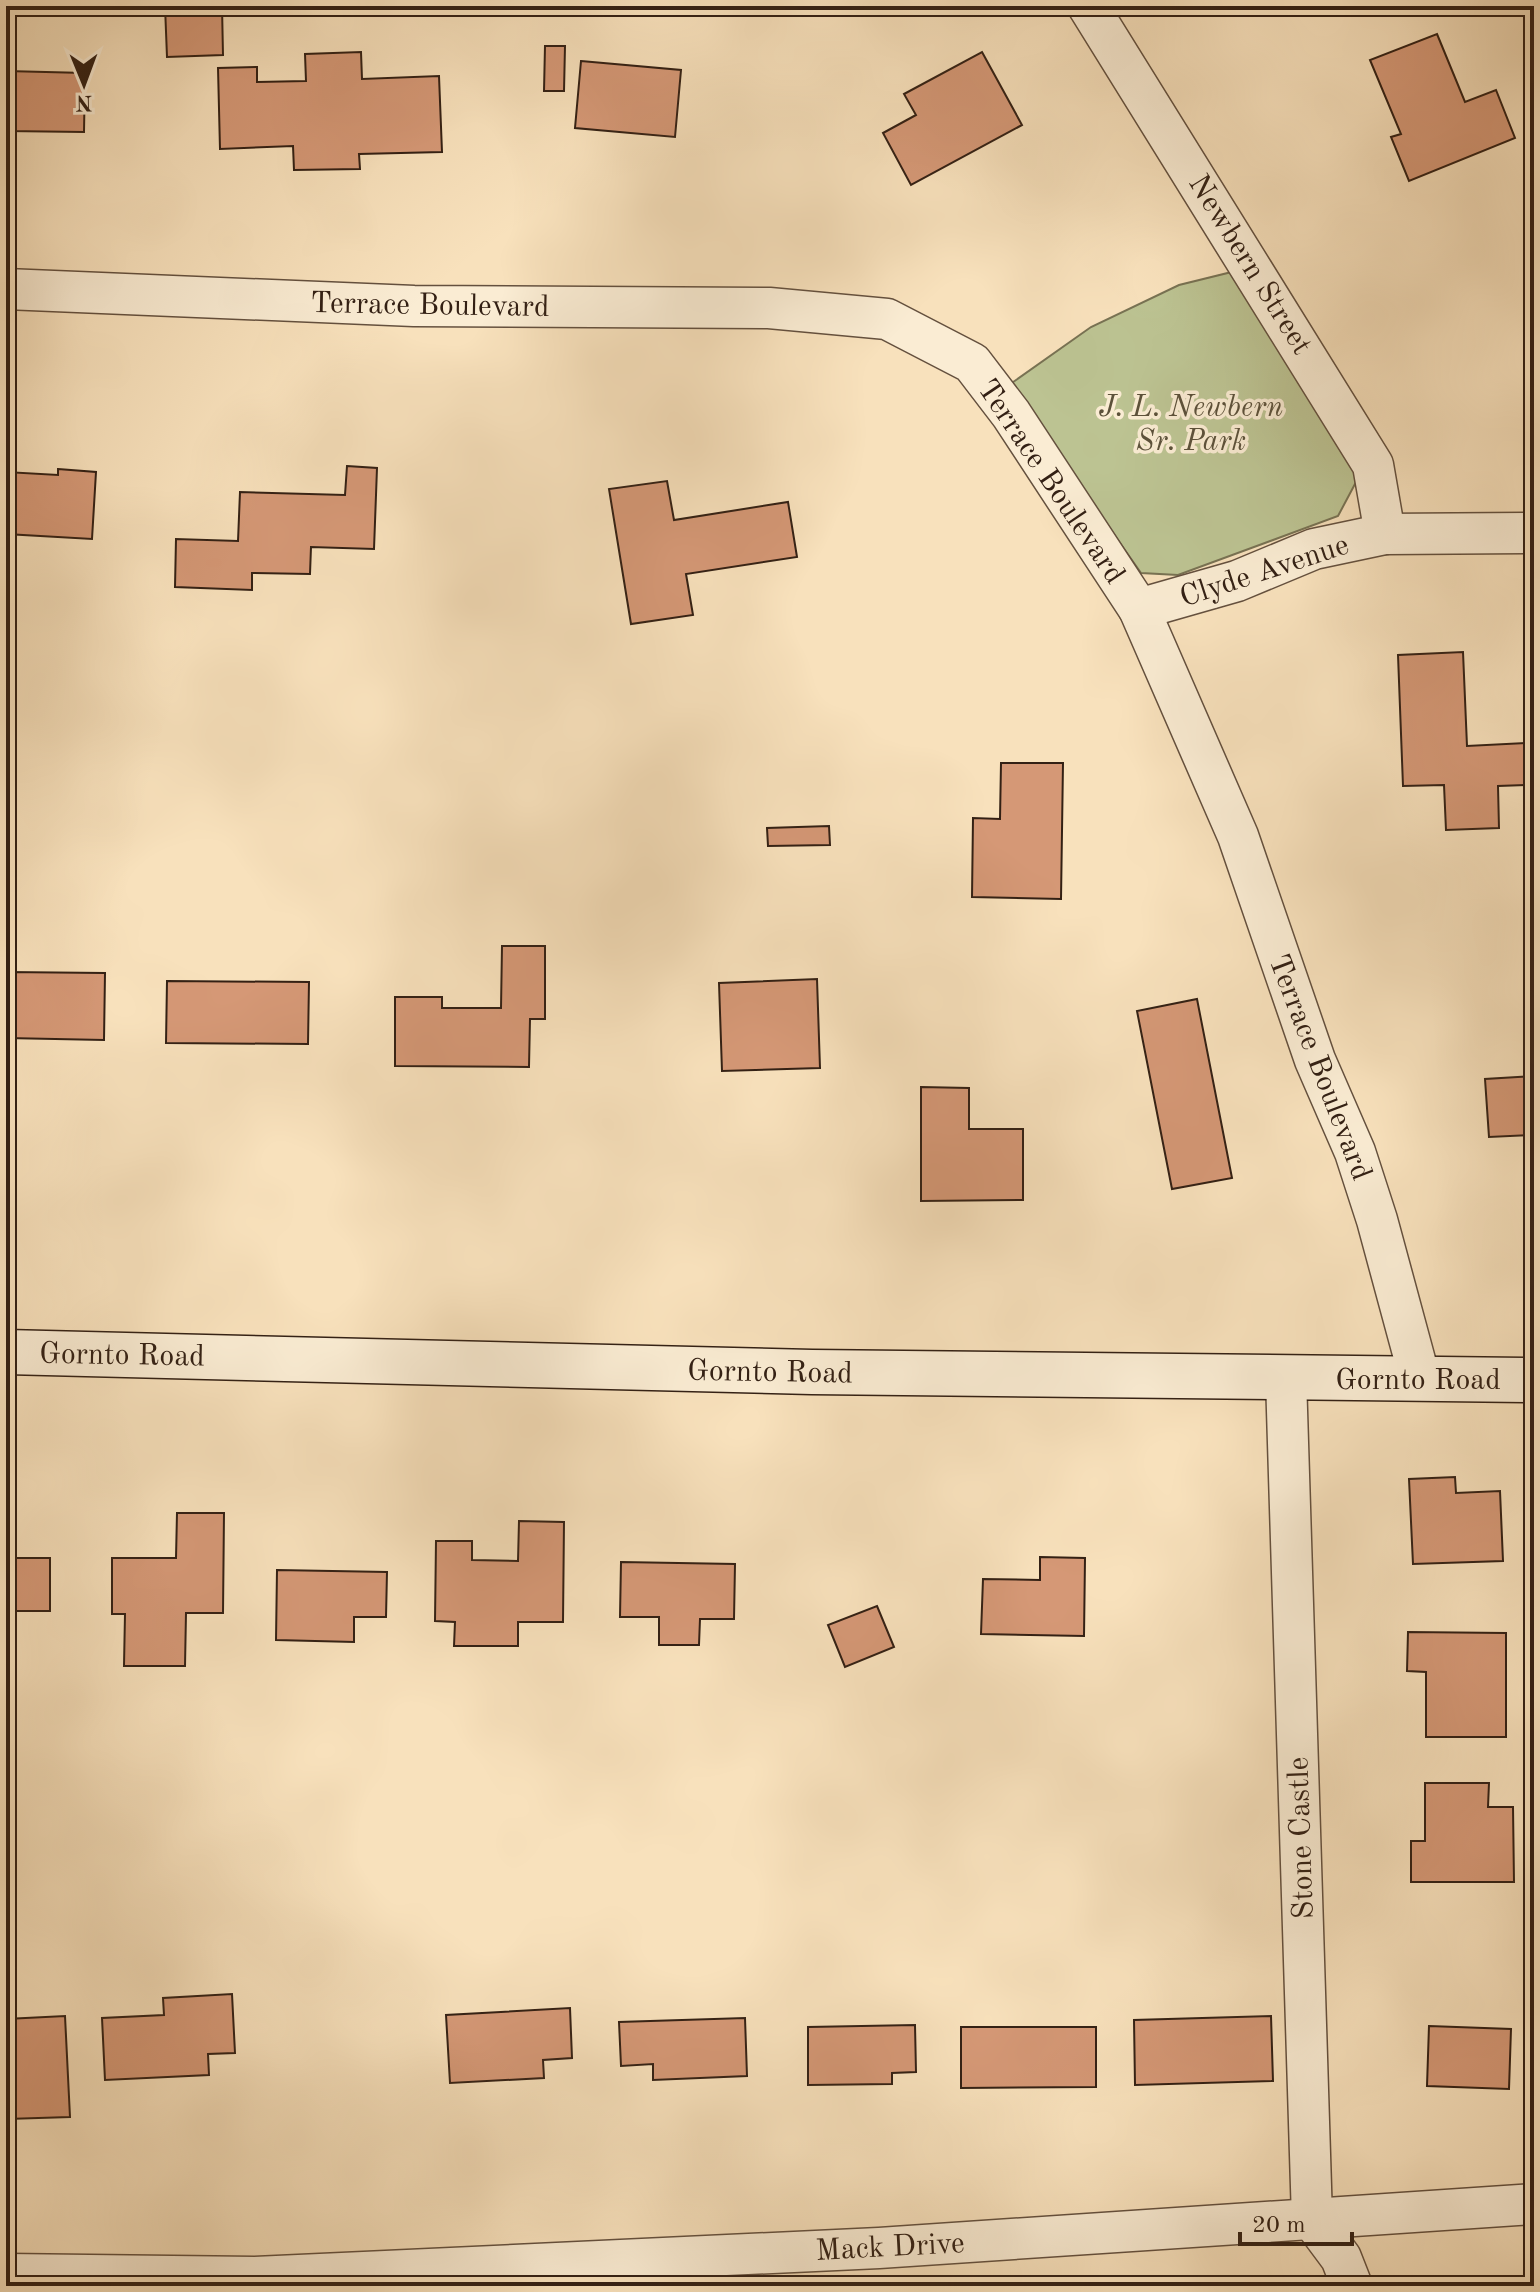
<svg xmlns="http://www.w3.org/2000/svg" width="1540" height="2292" font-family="'Old Standard TT',serif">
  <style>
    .green { fill: #bcc392; stroke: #787253; stroke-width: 2 }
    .building { fill: #d59876; stroke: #332014; stroke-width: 2 }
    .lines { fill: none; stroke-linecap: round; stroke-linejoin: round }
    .street-casing { stroke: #64503e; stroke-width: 43 }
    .secondary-casing { stroke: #332014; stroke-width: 47 }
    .street { stroke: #faecd3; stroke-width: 40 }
    .secondary { stroke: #faecd3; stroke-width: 44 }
    .labels { text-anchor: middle; stroke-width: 7; stroke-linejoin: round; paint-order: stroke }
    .street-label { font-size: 30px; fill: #332014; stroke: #faecd3 }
    .park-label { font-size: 30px; font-style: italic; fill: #5c513a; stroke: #faecd3 }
  </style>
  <rect width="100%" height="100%" fill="#f8e1bc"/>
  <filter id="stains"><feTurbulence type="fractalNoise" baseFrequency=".0025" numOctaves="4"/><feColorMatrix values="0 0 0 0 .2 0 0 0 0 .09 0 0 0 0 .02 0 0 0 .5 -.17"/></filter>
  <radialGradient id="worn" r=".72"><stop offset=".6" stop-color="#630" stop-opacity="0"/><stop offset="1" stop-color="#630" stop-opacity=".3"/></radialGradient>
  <polygon class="green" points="1244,269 1364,467 1338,516 1178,575 1141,573 1009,385 1091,327 1179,285"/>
  <g class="building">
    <polygon points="165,6 222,6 223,55 167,57"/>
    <polygon points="1437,34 1465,102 1496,90 1515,138 1409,181 1391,137 1401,134 1370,60"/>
    <polygon points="545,46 565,46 564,91 544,91"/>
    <polygon points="361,52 362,79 439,76 442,152 359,154 360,169 294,170 293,146 220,149 218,68 257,67 257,82 306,81 305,54"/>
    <polygon points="982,52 1022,125 911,185 883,133 916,115 904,94"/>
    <polygon points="581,61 681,70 675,137 575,128"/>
    <polygon points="6,71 85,73 84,132 6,131"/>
    <polygon points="347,466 377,468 374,549 311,547 310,574 252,573 252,590 175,587 176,539 238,541 240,492 345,495"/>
    <polygon points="58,469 96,472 92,539 6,534 6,472 58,475"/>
    <polygon points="667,481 674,520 788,502 797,557 686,574 693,615 631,624 609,489"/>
    <polygon points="1463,652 1467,746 1528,743 1529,785 1498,786 1499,828 1446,830 1444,785 1403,786 1398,655"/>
    <polygon points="1001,763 1063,763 1061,899 972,897 973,818 1000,819"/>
    <polygon points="829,826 830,845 768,846 767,828"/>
    <polygon points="502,946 545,946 545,1019 530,1019 529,1067 395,1066 395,997 442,997 442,1008 501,1008"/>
    <polygon points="6,972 105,973 104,1040 6,1038"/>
    <polygon points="817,979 820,1068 722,1071 719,983"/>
    <polygon points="167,981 309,982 308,1044 166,1043"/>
    <polygon points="1197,999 1232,1178 1172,1189 1137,1011"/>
    <polygon points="1534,1076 1534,1135 1489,1137 1485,1079"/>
    <polygon points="921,1087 969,1088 969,1129 1023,1129 1023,1200 921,1201"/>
    <polygon points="1455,1477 1456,1493 1500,1491 1503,1561 1413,1564 1409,1479"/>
    <polygon points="177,1513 224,1513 223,1613 186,1613 185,1666 124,1666 125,1614 112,1614 112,1558 176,1558"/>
    <polygon points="519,1521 564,1522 563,1622 518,1622 518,1646 454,1646 455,1622 435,1621 436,1541 472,1541 472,1560 518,1561"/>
    <polygon points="1040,1557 1085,1558 1084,1636 981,1634 983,1579 1040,1580"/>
    <rect x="6" y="1558" width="44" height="53"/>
    <polygon points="621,1562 735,1564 734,1619 700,1619 699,1645 659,1645 659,1617 620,1617"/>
    <polygon points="277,1570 387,1572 386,1617 354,1617 354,1642 276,1640"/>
    <polygon points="877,1606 894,1647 845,1667 828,1625"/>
    <polygon points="1408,1632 1506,1633 1506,1737 1426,1737 1426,1672 1407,1671"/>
    <polygon points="1425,1783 1489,1783 1488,1807 1513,1807 1514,1882 1411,1882 1411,1841 1425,1841"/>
    <polygon points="232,1994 235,2053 208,2054 209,2075 105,2080 102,2018 164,2015 163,1998"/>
    <polygon points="570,2008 572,2058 543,2060 544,2078 450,2083 446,2015"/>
    <polygon points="65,2016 70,2117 7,2119 6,2019"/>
    <polygon points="1271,2016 1273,2081 1135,2085 1134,2020"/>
    <polygon points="745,2018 747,2076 653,2080 653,2064 621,2066 619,2022"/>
    <polygon points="915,2025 916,2072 892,2073 892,2084 808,2085 808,2027"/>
    <polygon points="1429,2026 1511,2029 1509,2089 1427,2086"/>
    <polygon points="961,2027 1096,2027 1096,2087 961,2088"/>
  </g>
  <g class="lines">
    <defs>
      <g id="street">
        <polyline points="1088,6 1373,465 1385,534"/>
        <polyline points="6,289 414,306 769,308 887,319 972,363 1011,414 1139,609 1238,836 1315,1060 1355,1152 1377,1220 1420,1379"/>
        <polyline points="1139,609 1237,581 1314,549 1385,534 1534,533"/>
        <polyline points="1286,1378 1312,2219 1341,2258 1352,2286"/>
        <polyline points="6,2274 255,2277 879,2248 1534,2204"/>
      </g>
      <polyline id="secondary" points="6,1352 812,1372 1534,1380"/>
    </defs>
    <use href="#street" class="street-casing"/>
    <use href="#secondary" class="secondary-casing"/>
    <use href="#street" class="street"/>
    <use href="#secondary" class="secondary"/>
  </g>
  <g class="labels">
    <g class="street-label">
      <text transform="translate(1251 264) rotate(58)" y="10">Newbern Street</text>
      <text transform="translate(430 304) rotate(1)" y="10">Terrace Boulevard</text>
      <text transform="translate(1052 481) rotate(56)" y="10">Terrace Boulevard</text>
      <text transform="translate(1264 570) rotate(-18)" y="10">Clyde Avenue</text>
      <text transform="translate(1321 1067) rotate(69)" y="10">Terrace Boulevard</text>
      <text transform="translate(122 1354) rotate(1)" y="10">Gornto Road</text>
      <text transform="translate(770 1371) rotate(1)" y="10">Gornto Road</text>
      <text x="1418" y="1389">Gornto Road</text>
      <text transform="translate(1300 1838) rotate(-92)" y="10">Stone Castle</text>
      <text transform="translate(890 2246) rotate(-3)" y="10">Mack Drive</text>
    </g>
    <g class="park-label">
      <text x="1191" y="416">J. L. Newbern<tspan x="1191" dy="34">Sr. Park</tspan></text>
    </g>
  </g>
  <rect width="1540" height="2292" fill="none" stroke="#f8e1bc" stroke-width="32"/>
  <rect x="8" y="8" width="1524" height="2276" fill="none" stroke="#332014" stroke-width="4"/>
  <rect x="16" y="16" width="1508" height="2260" fill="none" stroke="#332014" stroke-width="2"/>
  <g transform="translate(84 84) rotate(179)" stroke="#faecd3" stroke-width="6" paint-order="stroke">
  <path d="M0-6L14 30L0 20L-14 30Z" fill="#332014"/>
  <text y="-12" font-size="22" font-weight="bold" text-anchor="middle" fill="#332014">N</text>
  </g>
  <path d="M1240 2232v12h112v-12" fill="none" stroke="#332014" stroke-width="4"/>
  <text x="1252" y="2232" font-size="24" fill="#332014" stroke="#faecd3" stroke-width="6" paint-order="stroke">20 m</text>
  <rect width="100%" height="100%" filter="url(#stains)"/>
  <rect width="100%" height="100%" fill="url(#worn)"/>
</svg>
